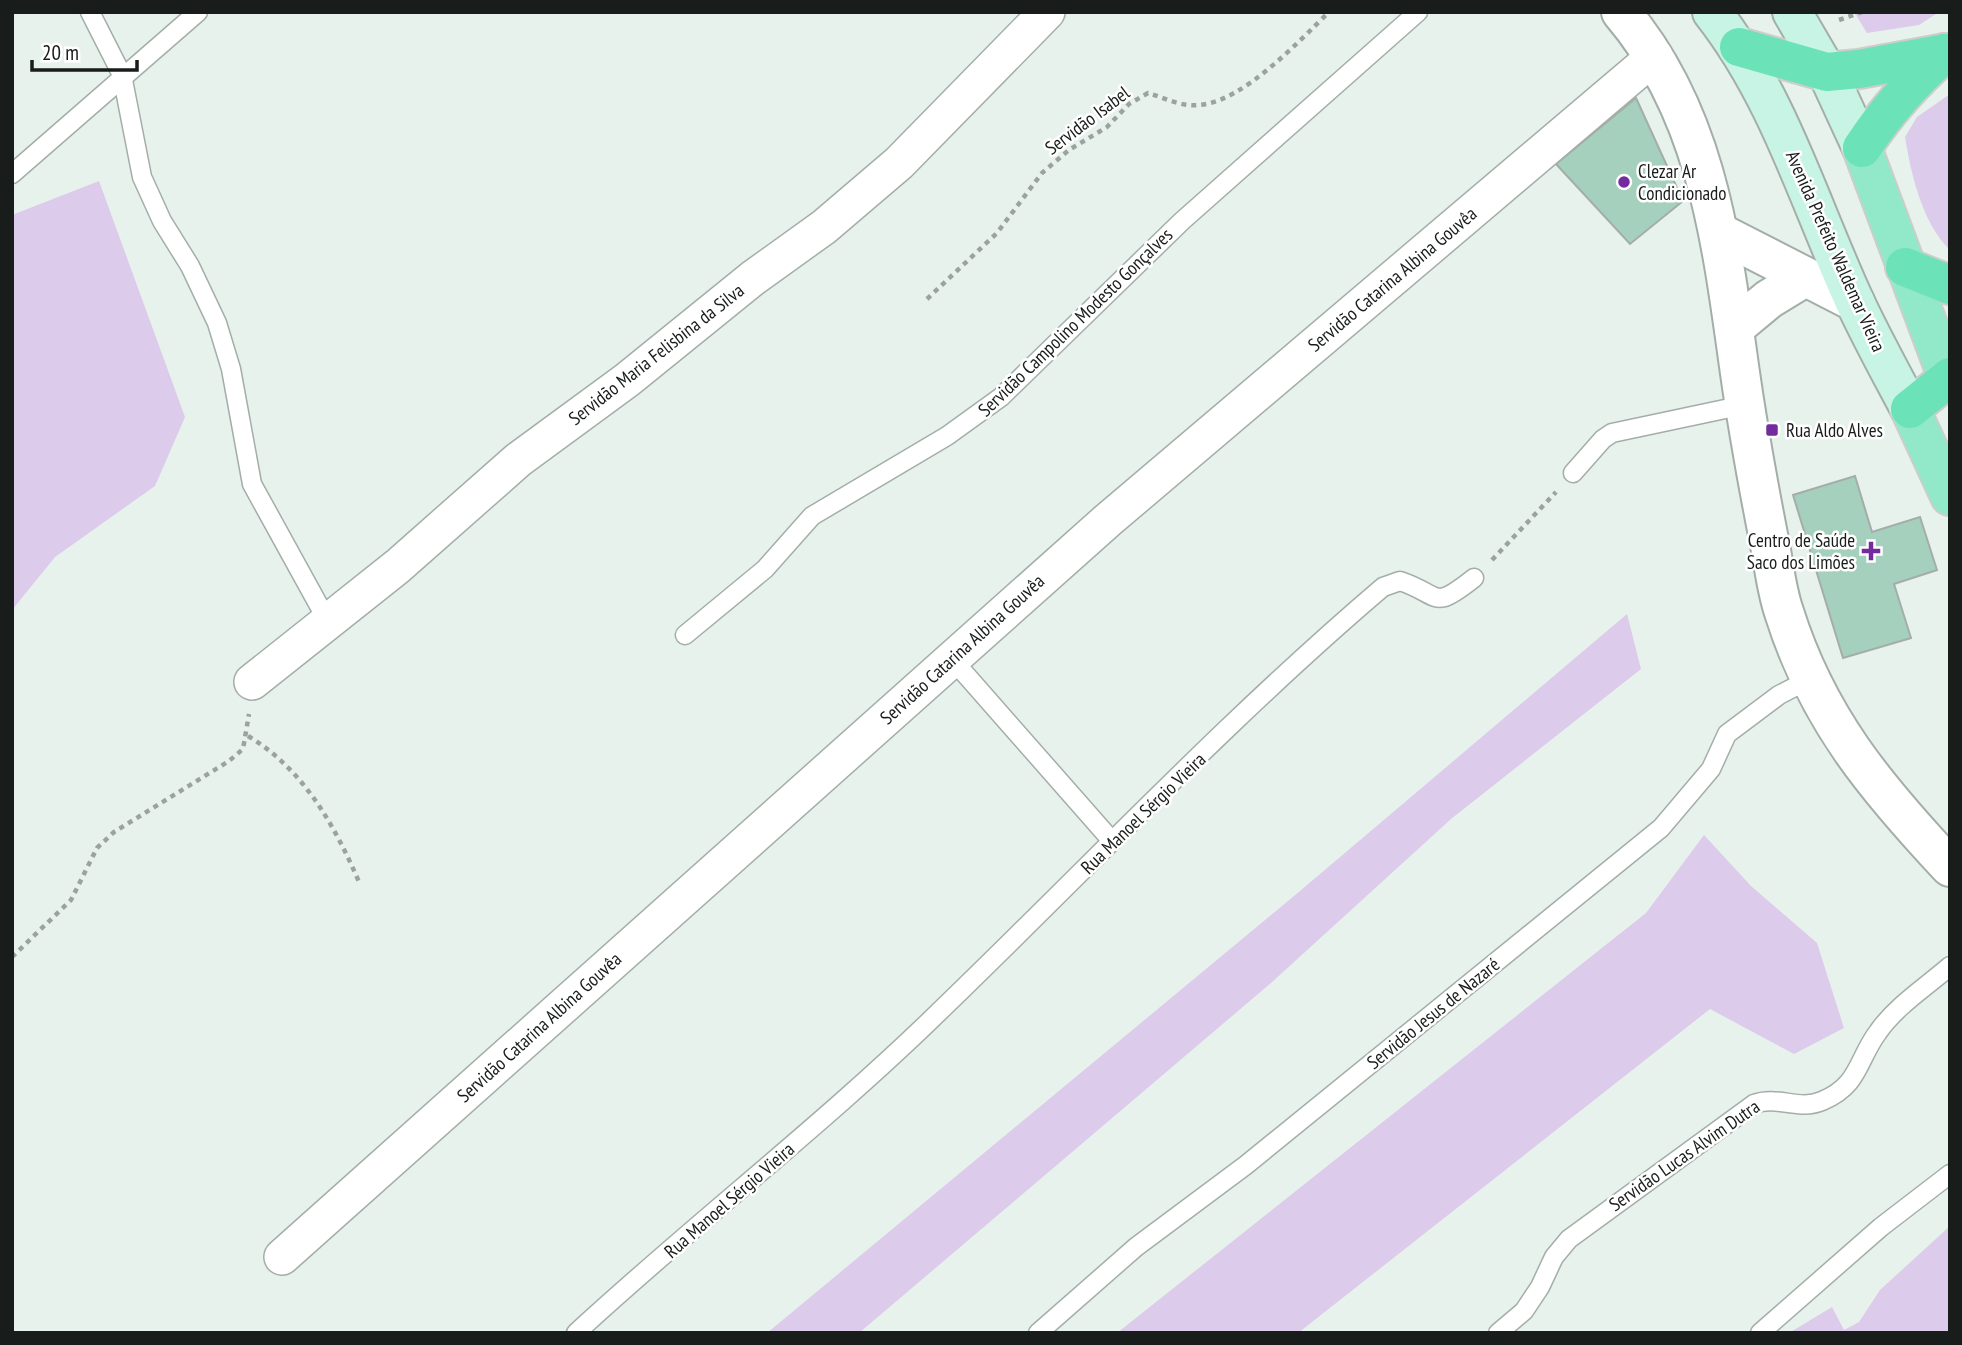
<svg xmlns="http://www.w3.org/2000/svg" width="1962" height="1345" font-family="'PT Sans Narrow',sans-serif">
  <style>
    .green { fill: #dccbea }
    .building { fill: #a5d0bd; stroke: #a4aea9; stroke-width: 2 }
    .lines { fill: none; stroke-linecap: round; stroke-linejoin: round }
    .service-casing { stroke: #a4aea9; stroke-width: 21 }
    .minor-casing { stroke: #a4aea9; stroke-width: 38 }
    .tertiary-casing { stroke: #a4aea9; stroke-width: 42 }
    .secondary-casing { stroke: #a4aea9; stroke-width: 42 }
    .primary-casing { stroke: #cccdcd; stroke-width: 42 }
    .trunk-casing { stroke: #cccdcd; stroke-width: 42 }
    .path { stroke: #9ba39f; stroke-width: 4.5; stroke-dasharray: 5 5; stroke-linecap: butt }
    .service { stroke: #fff; stroke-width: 18 }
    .minor { stroke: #fff; stroke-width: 35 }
    .tertiary { stroke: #fff; stroke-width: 38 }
    .secondary { stroke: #c8f4e5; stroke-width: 38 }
    .primary { stroke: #91e9ca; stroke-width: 38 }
    .trunk { stroke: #6ce2b8; stroke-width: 38 }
    .poi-dot { fill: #742b9e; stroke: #fff; stroke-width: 2.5 }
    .labels { text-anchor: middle; stroke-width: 5; stroke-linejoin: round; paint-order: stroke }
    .street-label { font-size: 19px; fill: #181c1a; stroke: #fff }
    .poi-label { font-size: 19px; fill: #181c1a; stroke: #fff; text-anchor: start }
  </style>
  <rect width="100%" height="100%" fill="#e8f2ed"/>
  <g class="green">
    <polygon points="1854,12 1939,12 1919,25 1867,33"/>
    <path d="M1950,94V250C1922,223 1911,174 1905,137L1917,117Z"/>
    <polygon points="99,181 185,417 155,486 55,557 12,610 12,215"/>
    <polygon points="1627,614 1641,669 1451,819 1271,983 859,1333 767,1333 1300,891"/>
    <polygon points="1704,835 1751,886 1817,943 1844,1028 1794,1054 1710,1009 1298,1333 1117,1333 1646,913"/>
    <polygon points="1950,1226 1950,1333 1789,1333 1832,1307 1844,1330 1859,1322 1880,1290"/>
  </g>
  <g class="building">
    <polygon points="1636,98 1683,201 1630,244 1556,164"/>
    <polygon points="1855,476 1872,532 1920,517 1937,570 1894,584 1911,638 1843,658 1793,495"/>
  </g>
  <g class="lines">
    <defs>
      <g id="service">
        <polyline points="90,12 122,75 142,177 162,221 190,266 217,323 231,369 252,484 328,622"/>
        <polyline points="12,174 198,12"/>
        <polyline points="1573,473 1603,439 1612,433 1744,405"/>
        <polyline points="685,635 765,569 812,516 947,436 1001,397 1182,221 1418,12"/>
        <polyline points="952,659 1112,841"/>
        <path d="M576,1333C696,1222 827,1122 944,1007C1089,867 1229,718 1383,587L1400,581C1442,595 1431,612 1474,578"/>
        <polyline points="1038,1333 1136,1247 1246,1165 1661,828 1711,769 1727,734 1779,695 1810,679"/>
        <path d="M1498,1333L1524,1311L1540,1287L1554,1257L1569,1239L1754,1104C1777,1095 1799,1111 1822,1101C1860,1085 1857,1060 1878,1032C1896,1006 1926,987 1950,966"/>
        <polyline points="1760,1333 1881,1227 1950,1174"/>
      </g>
      <g id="minor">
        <polyline points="252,682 398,566 518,460 627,380 753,278 824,227 899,163 1047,12"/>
        <polyline points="282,1257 1108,520 1655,56"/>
      </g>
      <g id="tertiary">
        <path d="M1621,12C1708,114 1722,245 1740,373C1748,429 1758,484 1769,540C1774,564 1776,589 1784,612C1817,718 1876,788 1950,867"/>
        <polyline points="1720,233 1855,302"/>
        <polyline points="1734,328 1769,299 1805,277"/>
      </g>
      <g id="secondary">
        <path d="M1712,12C1779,97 1809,202 1854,300C1871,337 1891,373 1910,409"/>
        <polyline points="1792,12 1827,72 1862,148"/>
      </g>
      <g id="primary">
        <polyline points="1862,148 1950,384"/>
        <polyline points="1910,409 1950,496"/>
      </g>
      <g id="trunk">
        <polyline points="1739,47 1827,72 1859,69 1946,53"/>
        <path d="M1862,148C1886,111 1912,82 1945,53"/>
        <polyline points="1905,267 1950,285"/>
        <polyline points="1910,409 1950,377"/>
      </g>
    </defs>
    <use href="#service" class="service-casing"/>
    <use href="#minor" class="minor-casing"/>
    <use href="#tertiary" class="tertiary-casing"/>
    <use href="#secondary" class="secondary-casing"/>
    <use href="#primary" class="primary-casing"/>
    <use href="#trunk" class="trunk-casing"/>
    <g class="path">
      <polyline points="1839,20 1862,12"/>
      <path d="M927,299L997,233L1042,173L1069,150L1107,127L1129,104L1148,93C1165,98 1181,107 1199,105C1243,102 1299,41 1329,12"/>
      <polyline points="1492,560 1556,492"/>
      <path d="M248,736C303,769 334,824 359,882"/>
      <polyline points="12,957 71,900 97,848 114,832 229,761 243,749 249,714"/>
    </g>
    <use href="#service" class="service"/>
    <use href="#minor" class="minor"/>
    <use href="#tertiary" class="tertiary"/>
    <use href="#secondary" class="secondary"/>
    <use href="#primary" class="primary"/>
    <use href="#trunk" class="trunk"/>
  </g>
  <g class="poi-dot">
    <circle cx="1624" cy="182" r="7"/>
    <rect x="1765" y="423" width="14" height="14" rx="3.5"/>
    <path d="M1867.5 540.5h7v7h7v7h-7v7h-7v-7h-7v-7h7z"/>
  </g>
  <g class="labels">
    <g class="street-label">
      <text transform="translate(1087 120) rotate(-37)" y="7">Servidão Isabel</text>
      <text transform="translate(1836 251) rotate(66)" y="7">Avenida Prefeito Waldemar Vieira</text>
      <text transform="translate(1392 279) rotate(-40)" y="7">Servidão Catarina Albina Gouvêa</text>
      <text transform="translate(1075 322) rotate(-44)" y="7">Servidão Campolino Modesto Gonçalves</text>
      <text transform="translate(656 354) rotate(-38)" y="7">Servidão Maria Felisbina da Silva</text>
      <text transform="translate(962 649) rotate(-42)" y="7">Servidão Catarina Albina Gouvêa</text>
      <text transform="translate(1143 813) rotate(-44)" y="7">Rua Manoel Sérgio Vieira</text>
      <text transform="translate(1433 1013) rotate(-39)" y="7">Servidão Jesus de Nazaré</text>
      <text transform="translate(539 1027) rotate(-42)" y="7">Servidão Catarina Albina Gouvêa</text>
      <text transform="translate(1684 1155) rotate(-35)" y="7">Servidão Lucas Alvim Dutra</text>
      <text transform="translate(729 1200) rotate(-41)" y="7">Rua Manoel Sérgio Vieira</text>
    </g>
    <g class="poi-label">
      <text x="1638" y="178">Clezar Ar<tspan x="1638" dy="22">Condicionado</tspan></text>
      <text x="1786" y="437">Rua Aldo Alves</text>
      <text x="1855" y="547" text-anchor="end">Centro de Saúde<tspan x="1855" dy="22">Saco dos Limões</tspan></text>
    </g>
  </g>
  <rect width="1962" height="1345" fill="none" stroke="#181c1a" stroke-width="28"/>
  <path d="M32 60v10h105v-10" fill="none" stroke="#181c1a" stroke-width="3.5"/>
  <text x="42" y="60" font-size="21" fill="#181c1a" stroke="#ffffff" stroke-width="5" paint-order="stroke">20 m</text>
</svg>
